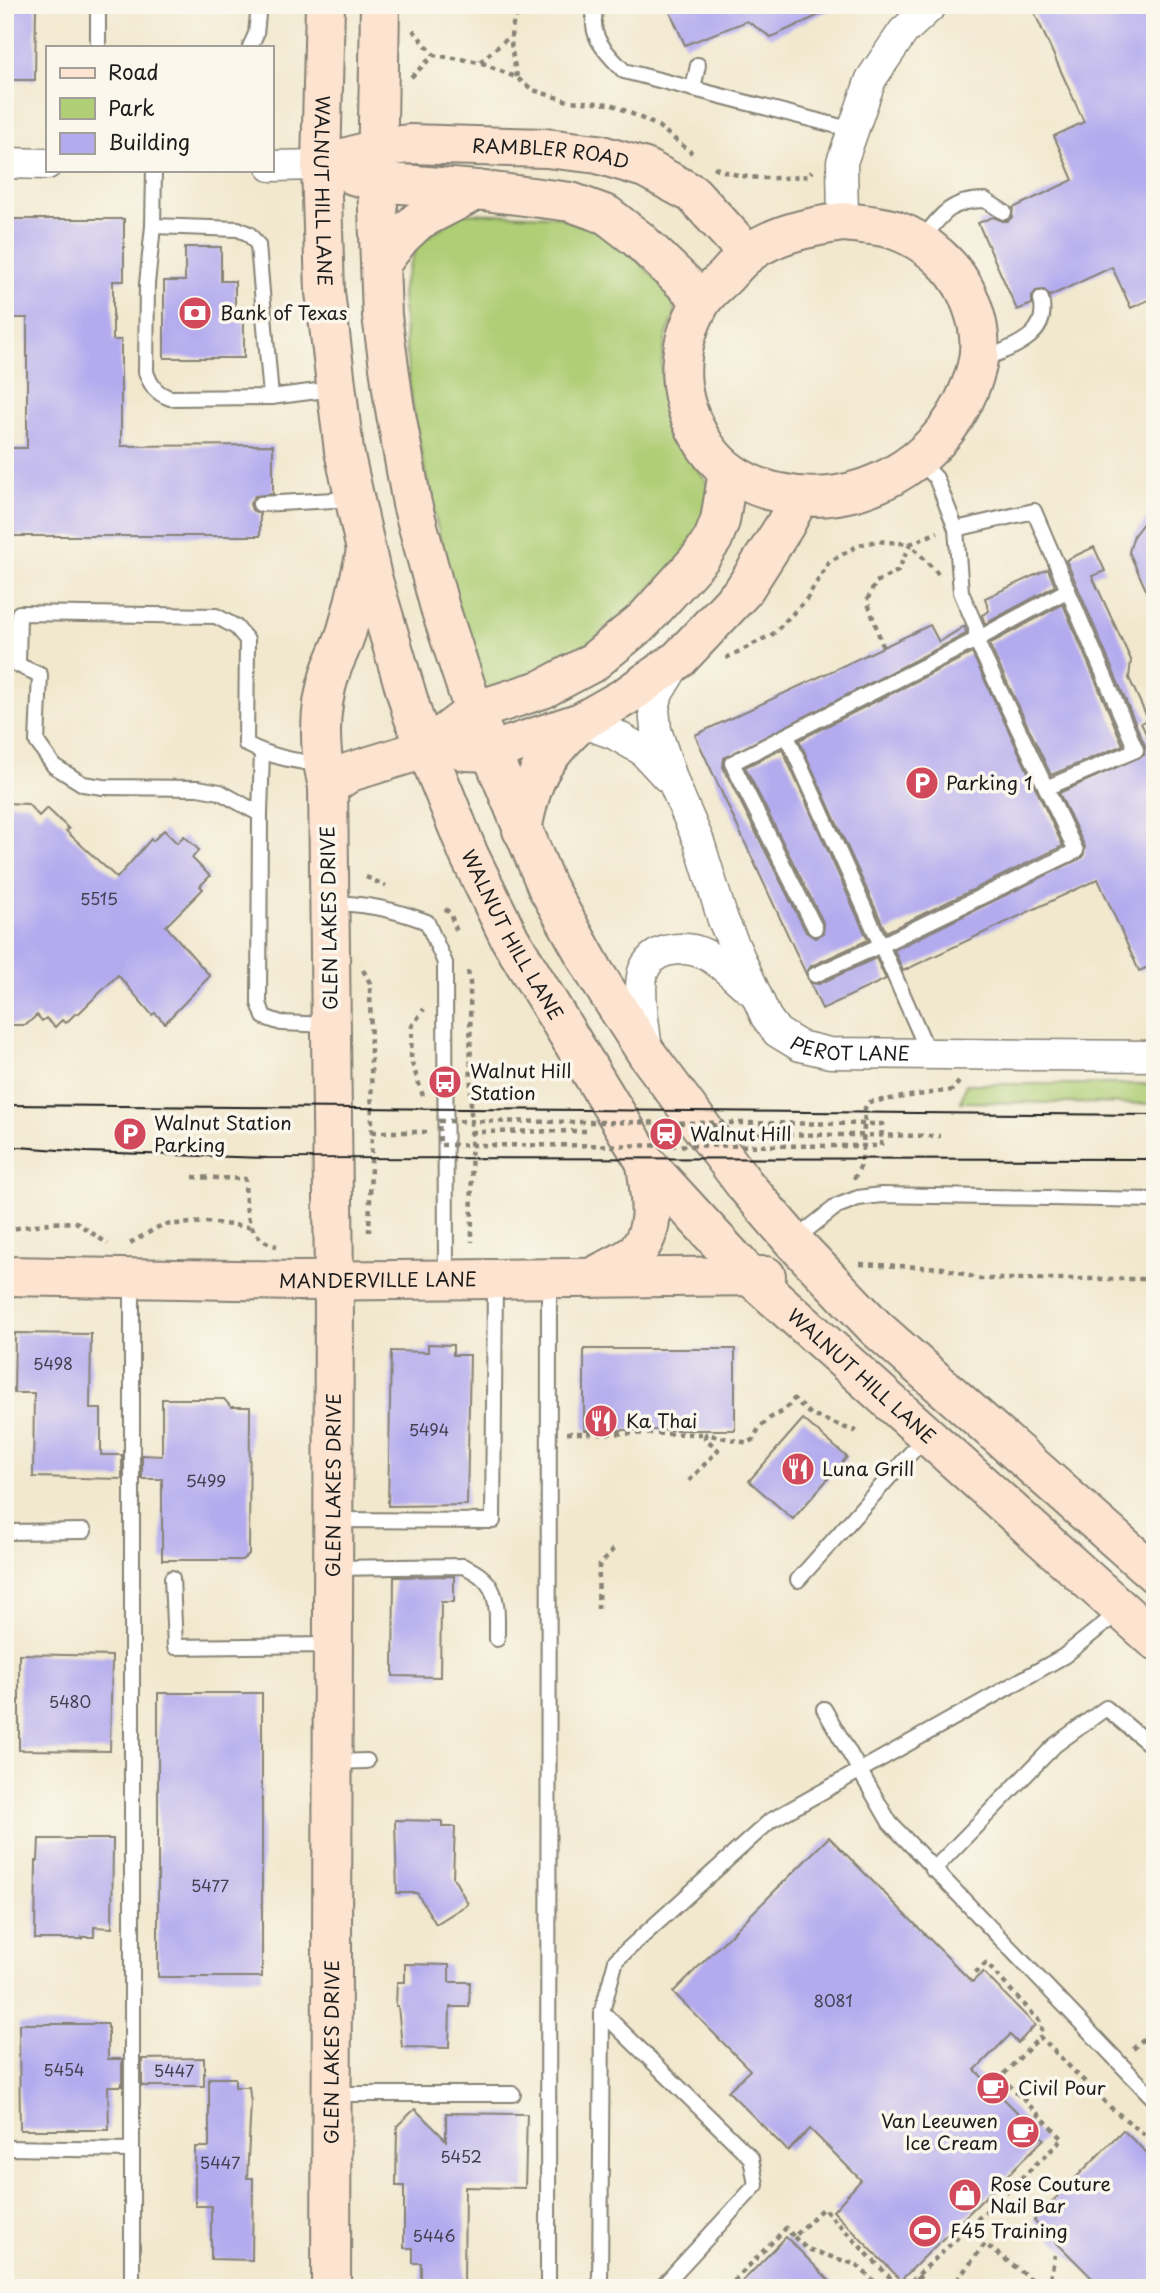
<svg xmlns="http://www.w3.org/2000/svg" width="1160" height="2293" font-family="'Playpen Sans',sans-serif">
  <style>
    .green { fill: #afce76; stroke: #667549; stroke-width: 2 }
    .building { fill: #b4abee }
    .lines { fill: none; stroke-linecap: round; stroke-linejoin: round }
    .lane-casing { stroke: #868275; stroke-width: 18 }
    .street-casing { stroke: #868275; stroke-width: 33 }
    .secondary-casing { stroke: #868275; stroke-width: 42 }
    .path { stroke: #868275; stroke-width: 4.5; stroke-dasharray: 5 5; stroke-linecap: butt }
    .lane { stroke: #fff; stroke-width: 14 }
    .street { stroke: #fff; stroke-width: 30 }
    .secondary { stroke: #fde4d0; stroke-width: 38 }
    .tram { stroke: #1c1c1c; stroke-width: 2 }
    .path-bridge { stroke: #868275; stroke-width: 4.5; stroke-dasharray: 5 5; stroke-linecap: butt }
    .labels { text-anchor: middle; stroke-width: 7; stroke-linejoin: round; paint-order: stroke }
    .number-label { font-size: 16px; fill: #424050 }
    .street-label { font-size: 19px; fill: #1c1c1c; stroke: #fbf7ec }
    .poi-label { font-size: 19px; fill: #1c1c1c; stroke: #fbf7ec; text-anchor: start }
  </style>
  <rect width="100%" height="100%" fill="#fbf7ec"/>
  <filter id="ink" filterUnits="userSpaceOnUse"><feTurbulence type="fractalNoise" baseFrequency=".0143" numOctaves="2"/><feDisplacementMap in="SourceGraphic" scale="14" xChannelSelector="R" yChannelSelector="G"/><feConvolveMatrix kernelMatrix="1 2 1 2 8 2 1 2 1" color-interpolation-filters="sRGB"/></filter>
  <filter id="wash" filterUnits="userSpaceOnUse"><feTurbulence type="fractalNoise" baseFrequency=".00686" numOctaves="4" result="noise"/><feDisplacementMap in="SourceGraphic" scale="28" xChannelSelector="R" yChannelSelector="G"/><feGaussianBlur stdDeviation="1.57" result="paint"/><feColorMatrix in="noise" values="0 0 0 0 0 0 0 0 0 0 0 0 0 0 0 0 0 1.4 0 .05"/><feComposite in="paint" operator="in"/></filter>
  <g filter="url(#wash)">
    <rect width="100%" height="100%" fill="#f1e8ce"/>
    <g class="green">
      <path d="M464,213L557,216L598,231L626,249L672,295L675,314L666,337L662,361V385L665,409L673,432L684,453L708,483L712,501L679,562L594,640L537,677L482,697C455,599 428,502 412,401C406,366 405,330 402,294L404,281L418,243Z"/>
      <polygon points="966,1084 1155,1084 1155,1104 961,1102"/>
    </g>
    <g id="blocks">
      <g class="building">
        <polygon points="5,5 36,5 35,80 5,80"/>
        <polygon points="667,5 841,5 771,37 747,21 685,45"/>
        <polygon points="1031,5 1155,5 1155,297 1131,308 1112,267 1050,296 1044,290 1036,291 1032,296 1032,304 1017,310 978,223 993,217 1003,221 1008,221 1012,217 1013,208 1073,180 1054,136 1084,122"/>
        <polygon points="5,219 124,219 124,281 113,281 113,340 121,340 121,446 273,445 273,494 255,496 250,504 252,510 260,514 260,536 5,536 5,448 27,448 27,318 5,318"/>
        <polygon points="185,247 221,247 221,281 235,281 235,316 244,316 244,358 164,358 164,281 185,281"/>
        <polygon points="1155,508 1155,610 1129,552 1134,535"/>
        <polygon points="1094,547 1105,571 1092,576 1131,660 1129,678 1148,719 1141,723 1155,753 1155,964 1139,971 1098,879 903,971 894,950 1083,857 1085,847 1059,793 1144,755 1145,746 1066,560"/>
        <polygon points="1048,569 1055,586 985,624 982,615 989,611 985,598"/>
        <polygon points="1063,604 1123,745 1051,775 989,644"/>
        <polygon points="930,625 939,642 965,626 966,634 724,758 723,767 806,932 815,938 823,933 824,924 745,767 782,749 868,940 811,966 806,974 695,735"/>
        <polygon points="972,653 1063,846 886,932 799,740"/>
        <polygon points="5,803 28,804 39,816 47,808 69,829 66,831 117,878 151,839 153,841 164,830 177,843 184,836 199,850 192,858 210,876 200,886 203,889 166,926 210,976 165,1023 155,1013 152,1015 118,975 78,1014 76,1013 66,1023 62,1020 55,1027 46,1018 42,1021 37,1015 26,1025 5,1025"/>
        <polygon points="876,958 886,979 822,1009 810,983 819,984"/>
        <polygon points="15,1333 91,1334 90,1409 101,1409 101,1455 122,1455 122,1479 33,1477 34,1393 14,1393"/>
        <polygon points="428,1344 453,1345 453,1355 470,1355 467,1505 388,1506 391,1351 428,1352"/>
        <rect x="584" y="1349" width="151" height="81"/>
        <polygon points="162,1399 224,1399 231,1407 250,1407 249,1554 242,1560 162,1560 162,1479 142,1479 142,1455 162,1456"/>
        <polygon points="803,1419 847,1457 793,1519 749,1481"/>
        <polygon points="454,1576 454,1602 441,1602 440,1677 393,1676 394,1577"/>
        <polygon points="19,1654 112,1656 110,1751 19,1750"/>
        <rect x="158" y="1693" width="104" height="284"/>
        <polygon points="395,1820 442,1821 442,1827 455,1827 453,1877 468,1904 436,1924 417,1893 397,1893"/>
        <polygon points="829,1837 972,1982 983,1972 1035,2025 1018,2043 1010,2035 975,2070 1044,2139 901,2280 833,2211 861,2180 810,2129 788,2151 728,2091 750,2070 673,1992"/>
        <polygon points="39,1839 113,1839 112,1928 94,1927 94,1937 82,1937 82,1939 35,1939 36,1861 38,1861"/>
        <polygon points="405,1964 449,1965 449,1982 470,1982 469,2007 450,2007 449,2048 402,2047 398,2006 396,2006 397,1982 405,1982"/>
        <polygon points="19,2024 108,2024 108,2059 122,2059 122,2086 108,2086 109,2130 20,2130"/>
        <polygon points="204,2058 204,2086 142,2086 142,2059"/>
        <polygon points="209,2078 235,2078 235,2087 249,2087 251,2103 247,2178 253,2178 252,2260 211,2259 211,2206 195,2206 195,2147 209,2147"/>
        <polygon points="415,2109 446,2140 446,2113 527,2114 525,2188 465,2187 464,2286 421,2285 421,2263 413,2263 413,2248 404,2248 404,2186 396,2186 397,2126"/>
        <polygon points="1123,2130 1155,2161 1155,2288 1102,2288 1034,2220"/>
        <polygon points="786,2237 837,2288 736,2288"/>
      </g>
    </g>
  </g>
  <g filter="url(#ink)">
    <use href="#blocks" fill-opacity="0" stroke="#868275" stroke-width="2"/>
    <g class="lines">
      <defs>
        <g id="lane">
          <path d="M597,5C586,35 605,51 624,71L853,130"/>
          <polyline points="98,47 98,5"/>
          <polyline points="250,47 256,34 259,5"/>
          <polyline points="693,89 698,65"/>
          <path d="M154,170L153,226L147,284L146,372C151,386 156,393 170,398L271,397L333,389"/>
          <polyline points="153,226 238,229 249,234 258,245 271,397"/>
          <path d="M921,241C941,215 950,200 985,200L1004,212"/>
          <path d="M983,360C1010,347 1051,338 1041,299"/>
          <polyline points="260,504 353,499"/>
          <polyline points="956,529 1034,511 1136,750 1046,788"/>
          <polyline points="787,736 881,945 1076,851 976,640 976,627 961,592 956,529 936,478 919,460"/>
          <path d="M322,764C295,762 271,757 246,744L247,640L236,627L216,616L19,613L18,665L40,675L37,742L54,766L83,784L103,787L198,788L220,792L260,814L259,1003L264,1017L281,1023L329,1025"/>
          <polyline points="260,814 262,752"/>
          <path d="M331,903C367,904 393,909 427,922L445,963L446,1278"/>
          <polyline points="815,928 732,763 976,640 1068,590"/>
          <polyline points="815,975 881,945 929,1054"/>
          <polyline points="794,1240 837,1206 858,1198 881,1195 1155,1200"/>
          <polyline points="132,1281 132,2288"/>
          <polyline points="334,1520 493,1521 495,1281"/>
          <polyline points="5,1532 84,1531"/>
          <path d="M334,1568L463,1566C500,1581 497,1604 497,1639"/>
          <polyline points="172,1578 175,1647 331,1645"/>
          <polyline points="798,1580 925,1437"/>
          <polyline points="824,1709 890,1823 1155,2100"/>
          <polyline points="333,1762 367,1761"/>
          <polyline points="933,1870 1055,1745 1106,1708 1155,1749"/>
          <polyline points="602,2012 751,2158 756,2185 661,2288"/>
          <polyline points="332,2094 513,2094"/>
          <polyline points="5,2148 132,2150"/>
          <polyline points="548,2288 549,1281"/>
          <polyline points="600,2288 602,2012 616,1960 770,1821 1064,1656 1119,1612"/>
        </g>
        <g id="street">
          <polyline points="5,163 47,164"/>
          <polyline points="271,166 321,165"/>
          <polyline points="843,222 842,162 871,79 903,32 932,5"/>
          <path id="s1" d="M677,662L658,693L654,708L656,730L674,784L699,842L723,920L766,1017L777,1032L800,1046L830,1053L1155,1056"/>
          <polyline points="581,722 614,734 642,750 667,777"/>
          <path d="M647,1054C646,1032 637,993 643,972C647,961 655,954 666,951C703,941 723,967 749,989"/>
        </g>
        <g id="secondary">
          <path id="s2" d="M325,5L321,165L325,292L344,451L372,577L413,716L469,855L510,939L646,1163L749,1275L1155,1640"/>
          <polyline points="380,5 377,182 382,316 394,403 412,504 440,608 474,711 547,887 595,973 647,1054 745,1185 793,1241 876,1328 1155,1574"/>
          <path id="s3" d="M321,165L378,148L409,144L546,148L598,154L645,168L693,194L748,254"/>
          <polyline points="353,175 377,182 477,190 571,202 607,215 638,239 702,300"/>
          <path d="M843,222C860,224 879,225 895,230C926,241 955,266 968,296C973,308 978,322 979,336C981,356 976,374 968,392C939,464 856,511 780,493C750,487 723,472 706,447C675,401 673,351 701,302C707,292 718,284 726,276C733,268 741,259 749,253C777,233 810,227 843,222Z"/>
          <polyline points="381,263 401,237 419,220 477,190"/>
          <polyline points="465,751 490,752 581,722 625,697 679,659 743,591 785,525 799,498"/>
          <polyline points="328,787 350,772 425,749 474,711 543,689 592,663 644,620 700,558 713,539 720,521 728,471"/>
          <path d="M522,830C532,778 540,761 579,724"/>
          <path id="s4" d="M5,1276L298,1281L766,1276"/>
          <path d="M591,1278C603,1271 625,1262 635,1253C659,1230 649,1192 646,1163"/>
          <path id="s5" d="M331,2288L334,1281L328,787C318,747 318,709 331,670C336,657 343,644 347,630C354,606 359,581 365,556"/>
        </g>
      </defs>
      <use href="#lane" class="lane-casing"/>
      <use href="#street" class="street-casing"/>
      <use href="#secondary" class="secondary-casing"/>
      <g class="path">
        <polyline points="413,30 434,55"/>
        <polyline points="480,62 509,37"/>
        <polyline points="411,77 434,55 480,62 517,78 533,90 568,101 611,104 658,126 692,153"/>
        <path d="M517,77C512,52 504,27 524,5"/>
        <path d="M714,167C742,181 779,179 809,176L812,171"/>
        <polyline points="883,647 867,600 876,582 898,571 910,544 940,576"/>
        <polyline points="726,658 773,634 806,600 829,562 859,545 877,541 910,544 938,532"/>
        <polyline points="366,877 386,886"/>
        <polyline points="445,909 450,913 458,935"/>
        <polyline points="363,970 370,983 372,1132 369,1232"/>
        <polyline points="468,971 470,982 472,1242"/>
        <polyline points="423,1096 411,1060 412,1026 424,1009"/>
        <polyline points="372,1132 427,1132"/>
        <polyline points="471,1132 588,1131"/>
        <polyline points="748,1134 940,1136"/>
        <path d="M193,1177L245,1179C246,1207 244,1238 277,1246"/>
        <polyline points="854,1179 862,1163 865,1108 869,1102 952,1090 959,1082"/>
        <polyline points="5,1230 49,1223 76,1222 108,1244"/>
        <polyline points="130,1243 162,1225 206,1222 250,1227"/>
        <polyline points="860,1264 943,1268 980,1279 1143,1279 1155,1269"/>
        <polyline points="567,1433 706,1434"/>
        <polyline points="689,1481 718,1450 705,1438 706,1434 748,1443 753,1440 759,1428 770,1418 784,1411 794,1399 812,1415 854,1431 859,1425"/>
        <polyline points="598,1609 599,1566 615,1547"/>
        <polyline points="975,1973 986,1963 1042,2024 1040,2037"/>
        <polyline points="1133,2049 1155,2028"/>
        <polyline points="794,2237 807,2249 857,2265 881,2288"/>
        <polyline points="917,2276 934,2288"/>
        <polyline points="727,2288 786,2228 794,2237 823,2208 900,2288"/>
        <polyline points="904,2288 1063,2139 1001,2077 1040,2037 1110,2107 1155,2143"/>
        <polyline points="951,2288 985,2244 1043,2288"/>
        <polyline points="1048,2288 1055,2255"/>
      </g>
      <use href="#lane" class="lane"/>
      <use href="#street" class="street"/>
      <use href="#secondary" class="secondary"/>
      <g class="tram">
        <polyline points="5,1105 1155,1115"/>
        <polyline points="5,1146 86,1152 267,1158 1155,1159"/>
      </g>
      <g class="path-bridge">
        <polygon points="439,1121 882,1124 881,1146 440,1145"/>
        <polyline points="714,1123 715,1146"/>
      </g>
    </g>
  </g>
  <defs>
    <symbol id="bank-disc" viewBox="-11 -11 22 22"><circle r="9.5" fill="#d1495b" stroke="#fbf7ec"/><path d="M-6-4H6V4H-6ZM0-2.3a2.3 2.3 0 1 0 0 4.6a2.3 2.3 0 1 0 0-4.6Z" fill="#fff"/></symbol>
    <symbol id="parking-disc" viewBox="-11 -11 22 22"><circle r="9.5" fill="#d1495b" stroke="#fbf7ec"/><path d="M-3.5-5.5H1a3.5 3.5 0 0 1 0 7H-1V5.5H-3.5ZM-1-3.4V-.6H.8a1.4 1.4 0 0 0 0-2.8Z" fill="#fff"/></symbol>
    <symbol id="bus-disc" viewBox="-11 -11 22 22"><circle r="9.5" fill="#d1495b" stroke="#fbf7ec"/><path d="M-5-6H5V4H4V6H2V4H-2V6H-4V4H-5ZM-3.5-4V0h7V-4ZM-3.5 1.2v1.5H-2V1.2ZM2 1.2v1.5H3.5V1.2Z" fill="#fff"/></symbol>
    <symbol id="station-disc" viewBox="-11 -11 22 22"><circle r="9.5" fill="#d1495b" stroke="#fbf7ec"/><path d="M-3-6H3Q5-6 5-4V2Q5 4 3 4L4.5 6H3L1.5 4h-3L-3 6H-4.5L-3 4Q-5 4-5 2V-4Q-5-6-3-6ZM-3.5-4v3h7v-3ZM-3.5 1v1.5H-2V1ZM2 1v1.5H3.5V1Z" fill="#fff"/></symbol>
    <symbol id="restaurant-disc" viewBox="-11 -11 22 22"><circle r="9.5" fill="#d1495b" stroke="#fbf7ec"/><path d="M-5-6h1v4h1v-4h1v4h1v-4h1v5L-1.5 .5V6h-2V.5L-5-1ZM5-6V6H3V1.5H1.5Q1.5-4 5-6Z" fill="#fff"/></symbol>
    <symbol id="cafe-disc" viewBox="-11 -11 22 22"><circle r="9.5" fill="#d1495b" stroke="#fbf7ec"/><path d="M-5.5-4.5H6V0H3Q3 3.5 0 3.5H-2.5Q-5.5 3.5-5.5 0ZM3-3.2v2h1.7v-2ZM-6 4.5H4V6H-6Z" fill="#fff"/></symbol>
    <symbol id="shop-disc" viewBox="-11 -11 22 22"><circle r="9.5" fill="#d1495b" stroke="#fbf7ec"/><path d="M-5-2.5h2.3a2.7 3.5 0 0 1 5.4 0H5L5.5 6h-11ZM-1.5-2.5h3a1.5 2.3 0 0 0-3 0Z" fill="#fff"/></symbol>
    <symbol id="stadium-disc" viewBox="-11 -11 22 22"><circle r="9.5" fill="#d1495b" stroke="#fbf7ec"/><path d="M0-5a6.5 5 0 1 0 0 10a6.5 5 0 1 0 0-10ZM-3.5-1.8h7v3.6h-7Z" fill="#fff"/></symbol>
  </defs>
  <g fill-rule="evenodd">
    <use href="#bank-disc" x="176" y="294" width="38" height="38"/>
    <use href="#parking-disc" x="903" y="764" width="38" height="38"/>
    <use href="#bus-disc" x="426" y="1063" width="38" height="38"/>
    <use href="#parking-disc" x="111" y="1115" width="38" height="38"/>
    <use href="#station-disc" x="647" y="1115" width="38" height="38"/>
    <use href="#restaurant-disc" x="582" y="1402" width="38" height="38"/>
    <use href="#restaurant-disc" x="779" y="1450" width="38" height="38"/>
    <use href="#cafe-disc" x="974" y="2069" width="38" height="38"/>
    <use href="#cafe-disc" x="1004" y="2113" width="38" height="38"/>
    <use href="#shop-disc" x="946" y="2176" width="38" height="38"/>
    <use href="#stadium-disc" x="906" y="2212" width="38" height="38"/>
  </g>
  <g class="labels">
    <g class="number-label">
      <text x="99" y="905">5515</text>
      <text x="53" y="1370">5498</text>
      <text x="429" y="1436">5494</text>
      <text x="206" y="1487">5499</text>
      <text x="70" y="1708">5480</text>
      <text x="210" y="1892">5477</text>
      <text x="833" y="2007">8081</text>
      <text x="64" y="2076">5454</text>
      <text x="174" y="2077">5447</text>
      <text x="461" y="2163">5452</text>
      <text x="220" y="2169">5447</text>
      <text x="434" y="2242">5446</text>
    </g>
    <g class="street-label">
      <text dy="7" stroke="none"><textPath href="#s3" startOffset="233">RAMBLER ROAD</textPath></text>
      <text dy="7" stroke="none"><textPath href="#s2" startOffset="186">WALNUT HILL LANE</textPath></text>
      <text transform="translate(329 918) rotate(-91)" y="7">GLEN LAKES DRIVE</text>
      <text dy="7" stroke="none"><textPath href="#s2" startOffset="962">WALNUT HILL LANE</textPath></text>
      <text dy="7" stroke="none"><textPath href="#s1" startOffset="478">PEROT LANE</textPath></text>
      <text dy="7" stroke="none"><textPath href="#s4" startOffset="373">MANDERVILLE LANE</textPath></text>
      <text dy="7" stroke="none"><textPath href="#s2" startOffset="1530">WALNUT HILL LANE</textPath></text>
      <text dy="7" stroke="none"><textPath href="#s5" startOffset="803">GLEN LAKES DRIVE</textPath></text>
      <text dy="7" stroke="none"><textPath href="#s5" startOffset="236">GLEN LAKES DRIVE</textPath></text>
    </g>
    <g class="poi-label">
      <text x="220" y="320">Bank of Texas</text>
      <text x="946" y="790">Parking 1</text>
      <text x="470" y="1078">Walnut Hill<tspan x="470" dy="22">Station</tspan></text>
      <text x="154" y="1130">Walnut Station<tspan x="154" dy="22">Parking</tspan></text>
      <text x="690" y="1141">Walnut Hill</text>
      <text x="626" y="1428">Ka Thai</text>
      <text x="822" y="1476">Luna Grill</text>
      <text x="1018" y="2095">Civil Pour</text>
      <text x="998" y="2128" text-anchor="end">Van Leeuwen<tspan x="998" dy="22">Ice Cream</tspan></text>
      <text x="990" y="2191">Rose Couture<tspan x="990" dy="22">Nail Bar</tspan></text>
      <text x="950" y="2238">F45 Training</text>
    </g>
  </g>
  <rect width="1160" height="2293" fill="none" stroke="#fbf7ec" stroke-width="28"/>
  <rect x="46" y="46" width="228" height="126" fill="#fbf7ec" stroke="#a29f99" stroke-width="2"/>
  <rect x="60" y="68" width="35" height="10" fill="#fde4d0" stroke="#a29f99" stroke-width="2"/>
  <text x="108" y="80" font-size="21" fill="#1c1c1c">Road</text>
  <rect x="60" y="98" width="35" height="21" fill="#afce76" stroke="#a29f99" stroke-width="2"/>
  <text x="108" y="116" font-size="21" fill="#1c1c1c">Park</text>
  <rect x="60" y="133" width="35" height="21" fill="#b4abee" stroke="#a29f99" stroke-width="2"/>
  <text x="108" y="150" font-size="21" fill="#1c1c1c">Building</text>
</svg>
